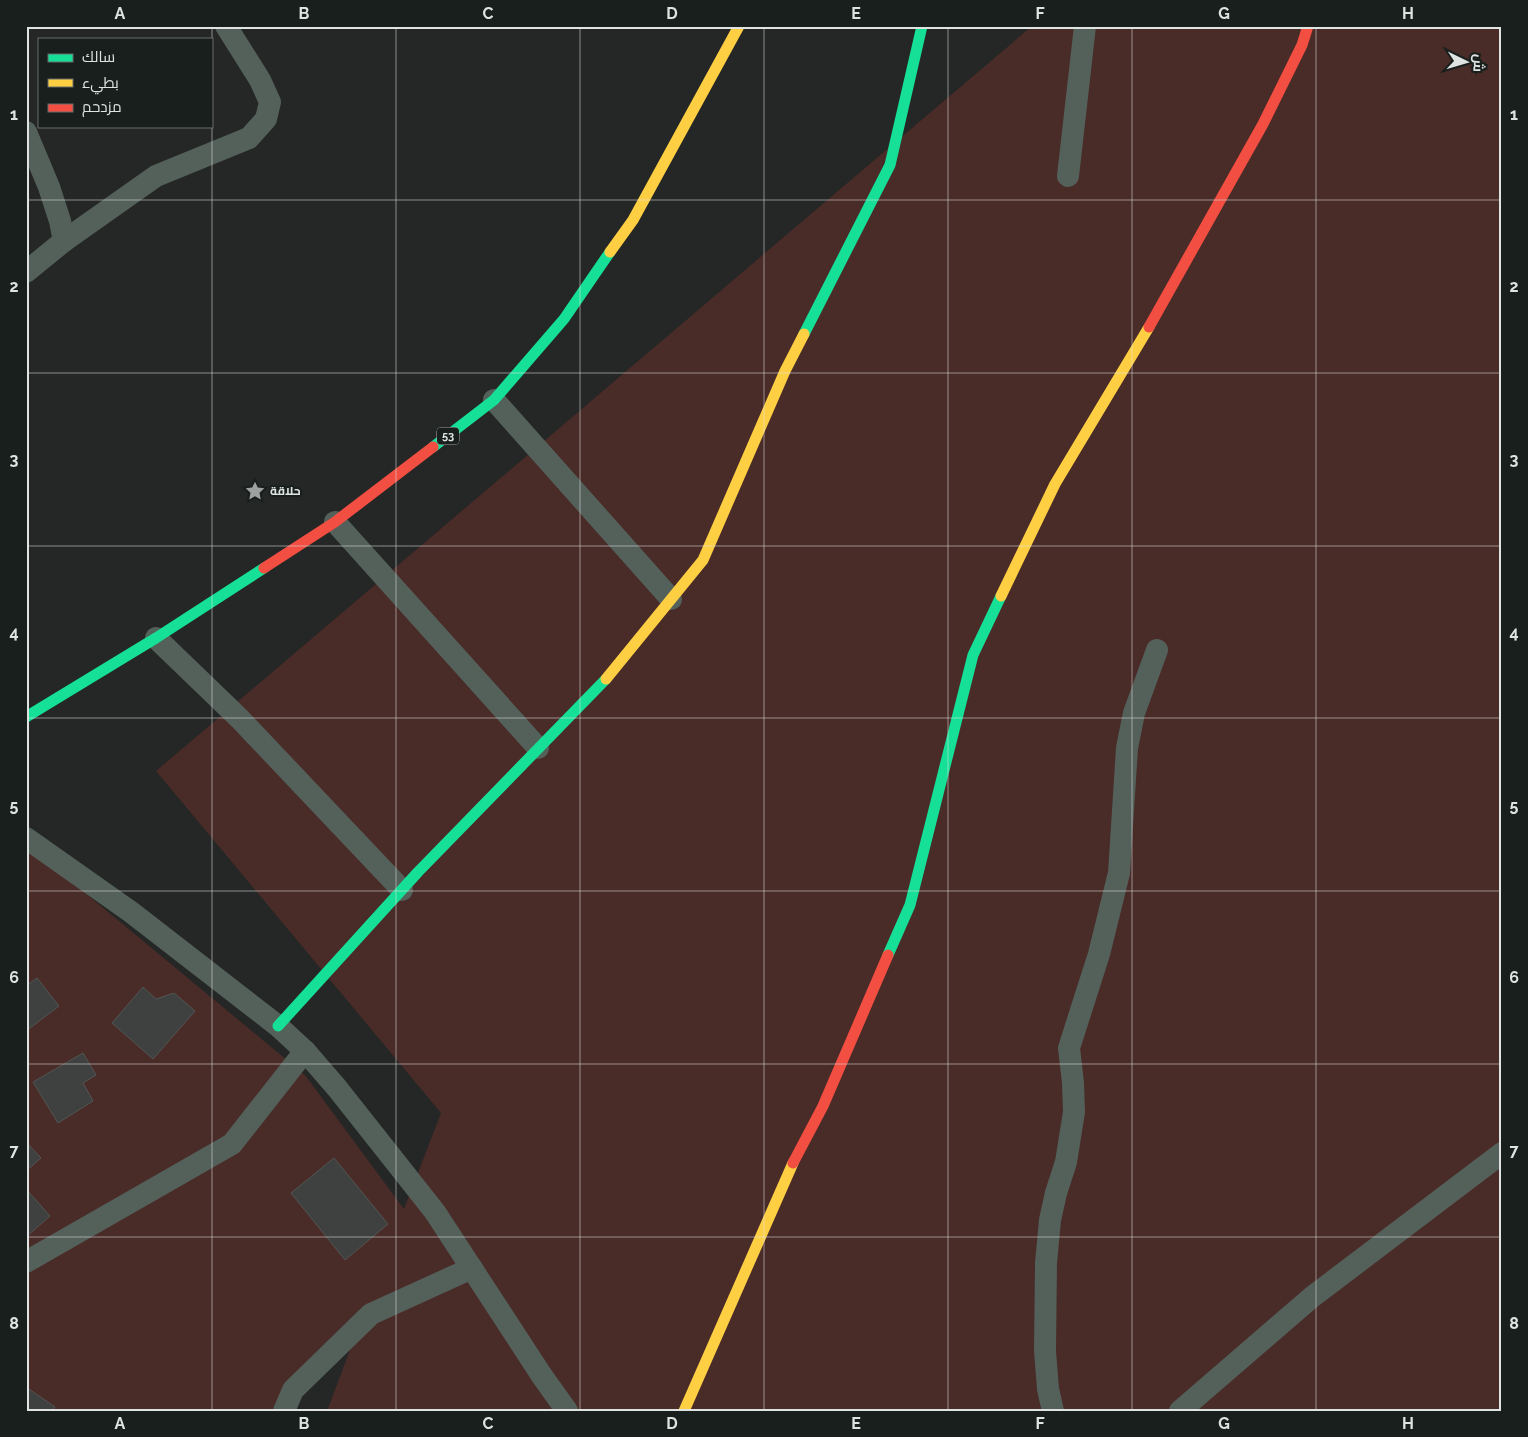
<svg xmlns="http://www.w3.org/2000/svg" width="1528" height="1437" font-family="Raleway,Cairo,sans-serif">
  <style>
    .green { fill: #492b28 }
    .building { fill: #3e413f; stroke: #535654 }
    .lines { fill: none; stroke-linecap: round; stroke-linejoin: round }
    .street { stroke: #54605a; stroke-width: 22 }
    .fast { stroke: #16e098; stroke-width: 11 }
    .slow { stroke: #ffcf43; stroke-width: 11 }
    .jam { stroke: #f24e42; stroke-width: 11 }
    .grid { fill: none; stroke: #dfe3e1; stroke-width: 1; stroke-opacity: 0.55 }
    .labels { text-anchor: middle; stroke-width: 4; stroke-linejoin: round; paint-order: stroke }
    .shield { fill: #191f1c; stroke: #a4a8a6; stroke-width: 1 }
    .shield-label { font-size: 11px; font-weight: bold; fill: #dfe3e1 }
    .poi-label { font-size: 12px; font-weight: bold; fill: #dfe3e1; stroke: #191f1c; text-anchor: start }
    .neatline { fill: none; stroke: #dfe3e1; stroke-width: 2 }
    .grid-label { font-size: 16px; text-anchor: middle; font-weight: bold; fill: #dfe3e1 }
  </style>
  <rect width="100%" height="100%" fill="#242725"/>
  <polygon class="green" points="1032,26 1502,26 1502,1411 327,1411 362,1318 324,1346 272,1411 26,1411 26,844 305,1075 404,1209 441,1113 156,771"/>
  <g class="building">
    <polygon points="37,978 59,1006 26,1031 26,986"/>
    <polygon points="143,987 156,999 174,993 195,1011 153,1059 112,1023"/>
    <polygon points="83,1053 96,1075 83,1083 93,1101 58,1123 33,1082"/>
    <polygon points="26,1142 41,1158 26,1171"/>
    <polygon points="334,1158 388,1224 345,1260 291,1193"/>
    <polygon points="26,1189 50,1216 26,1237"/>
    <polygon points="26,1387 55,1407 52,1411 26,1411"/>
  </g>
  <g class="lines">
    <g class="street">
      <polyline points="26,132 49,187 60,221 64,241 26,272"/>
      <polyline points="1068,176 1085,26"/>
      <polyline points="64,241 156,176 249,138 266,119 270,102 260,80 226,26"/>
      <polyline points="494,400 671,599"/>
      <polyline points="335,522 538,748"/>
      <polyline points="156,638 240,719 402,890"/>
      <polyline points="26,838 131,912 278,1026 305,1051 337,1088 435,1212 542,1376 567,1411"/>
      <polyline points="26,1262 232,1144 305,1051"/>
      <polyline points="284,1411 293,1390 371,1314 472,1268"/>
      <polyline points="1053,1411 1048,1389 1045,1351 1046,1263 1050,1220 1056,1193 1066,1162 1074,1112 1073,1083 1069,1048 1099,954 1119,873 1127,748 1134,713 1157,650"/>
      <polyline points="1180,1411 1312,1297 1502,1153"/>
    </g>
    <g class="fast">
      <polyline points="804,334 890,165 922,26"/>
      <polyline points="433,447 494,400 564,319 610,252"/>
      <polyline points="26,717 156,638 264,568"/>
      <polyline points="888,955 910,905 973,655 1001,596"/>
      <polyline points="278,1026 418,872 606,679"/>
    </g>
    <g class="slow">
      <polyline points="610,252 633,220 739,26"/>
      <polyline points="1001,596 1055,484 1149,327"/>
      <polyline points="606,679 703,560 785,371 804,334"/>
      <polyline points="684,1411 793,1163"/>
    </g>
    <g class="jam">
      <polyline points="1149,327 1263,124 1302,45 1308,26"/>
      <polyline points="264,568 335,522 433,447"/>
      <polyline points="793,1163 823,1106 888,955"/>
    </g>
  </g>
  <path class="grid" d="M212,26V1411M396,26V1411M580,26V1411M764,26V1411M948,26V1411M1132,26V1411M1316,26V1411M26,200H1502M26,373H1502M26,546H1502M26,718H1502M26,891H1502M26,1064H1502M26,1237H1502"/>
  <defs>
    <symbol id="sight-bare" viewBox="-9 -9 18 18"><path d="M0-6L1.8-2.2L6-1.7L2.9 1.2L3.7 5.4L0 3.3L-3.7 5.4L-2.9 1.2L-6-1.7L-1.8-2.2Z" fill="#9ea19f" stroke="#191f1c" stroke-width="2.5" paint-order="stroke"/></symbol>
  </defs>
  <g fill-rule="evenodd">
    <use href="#sight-bare" x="241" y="477" width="28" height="28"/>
  </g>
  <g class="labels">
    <rect class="shield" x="437" y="427.5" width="22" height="17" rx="4"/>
    <g class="shield-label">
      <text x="448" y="440">53</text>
    </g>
    <g class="poi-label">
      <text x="270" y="495">حلاقة</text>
    </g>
  </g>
  <rect width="1528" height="1437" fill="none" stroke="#191f1c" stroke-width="55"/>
  <rect x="38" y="38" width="175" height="90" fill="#191f1c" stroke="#686d6b"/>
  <rect x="48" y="54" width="25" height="8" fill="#16e098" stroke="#686d6b"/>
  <text x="82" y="62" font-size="15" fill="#dfe3e1">سالك</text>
  <rect x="48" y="79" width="25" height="8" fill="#ffcf43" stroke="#686d6b"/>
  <text x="82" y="88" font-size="15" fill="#dfe3e1">بطيء</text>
  <rect x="48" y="104" width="25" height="8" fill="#f24e42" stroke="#686d6b"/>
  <text x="82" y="112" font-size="15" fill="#dfe3e1">مزدحم</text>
  <g transform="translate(1466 62) rotate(95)" stroke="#191f1c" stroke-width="4" paint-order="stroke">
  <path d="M0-4L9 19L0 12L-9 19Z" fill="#dfe3e1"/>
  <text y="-8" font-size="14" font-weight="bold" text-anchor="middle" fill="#dfe3e1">ش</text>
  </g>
  <rect x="28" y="28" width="1472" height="1382" class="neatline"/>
  <g class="grid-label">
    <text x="120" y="19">A</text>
    <text x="304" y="19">B</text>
    <text x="488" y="19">C</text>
    <text x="672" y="19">D</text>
    <text x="856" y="19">E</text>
    <text x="1040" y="19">F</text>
    <text x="1224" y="19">G</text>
    <text x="1408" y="19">H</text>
    <text x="14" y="120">1</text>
    <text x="1514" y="120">1</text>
    <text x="14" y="292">2</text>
    <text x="1514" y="292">2</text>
    <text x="14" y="465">3</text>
    <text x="1514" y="465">3</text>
    <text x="14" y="638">4</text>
    <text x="1514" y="638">4</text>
    <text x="14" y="811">5</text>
    <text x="1514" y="811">5</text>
    <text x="14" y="983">6</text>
    <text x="1514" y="983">6</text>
    <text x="14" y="1156">7</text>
    <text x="1514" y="1156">7</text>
    <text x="14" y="1329">8</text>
    <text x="1514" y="1329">8</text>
    <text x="120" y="1429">A</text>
    <text x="304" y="1429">B</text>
    <text x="488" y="1429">C</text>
    <text x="672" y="1429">D</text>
    <text x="856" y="1429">E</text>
    <text x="1040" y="1429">F</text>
    <text x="1224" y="1429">G</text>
    <text x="1408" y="1429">H</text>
  </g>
</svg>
